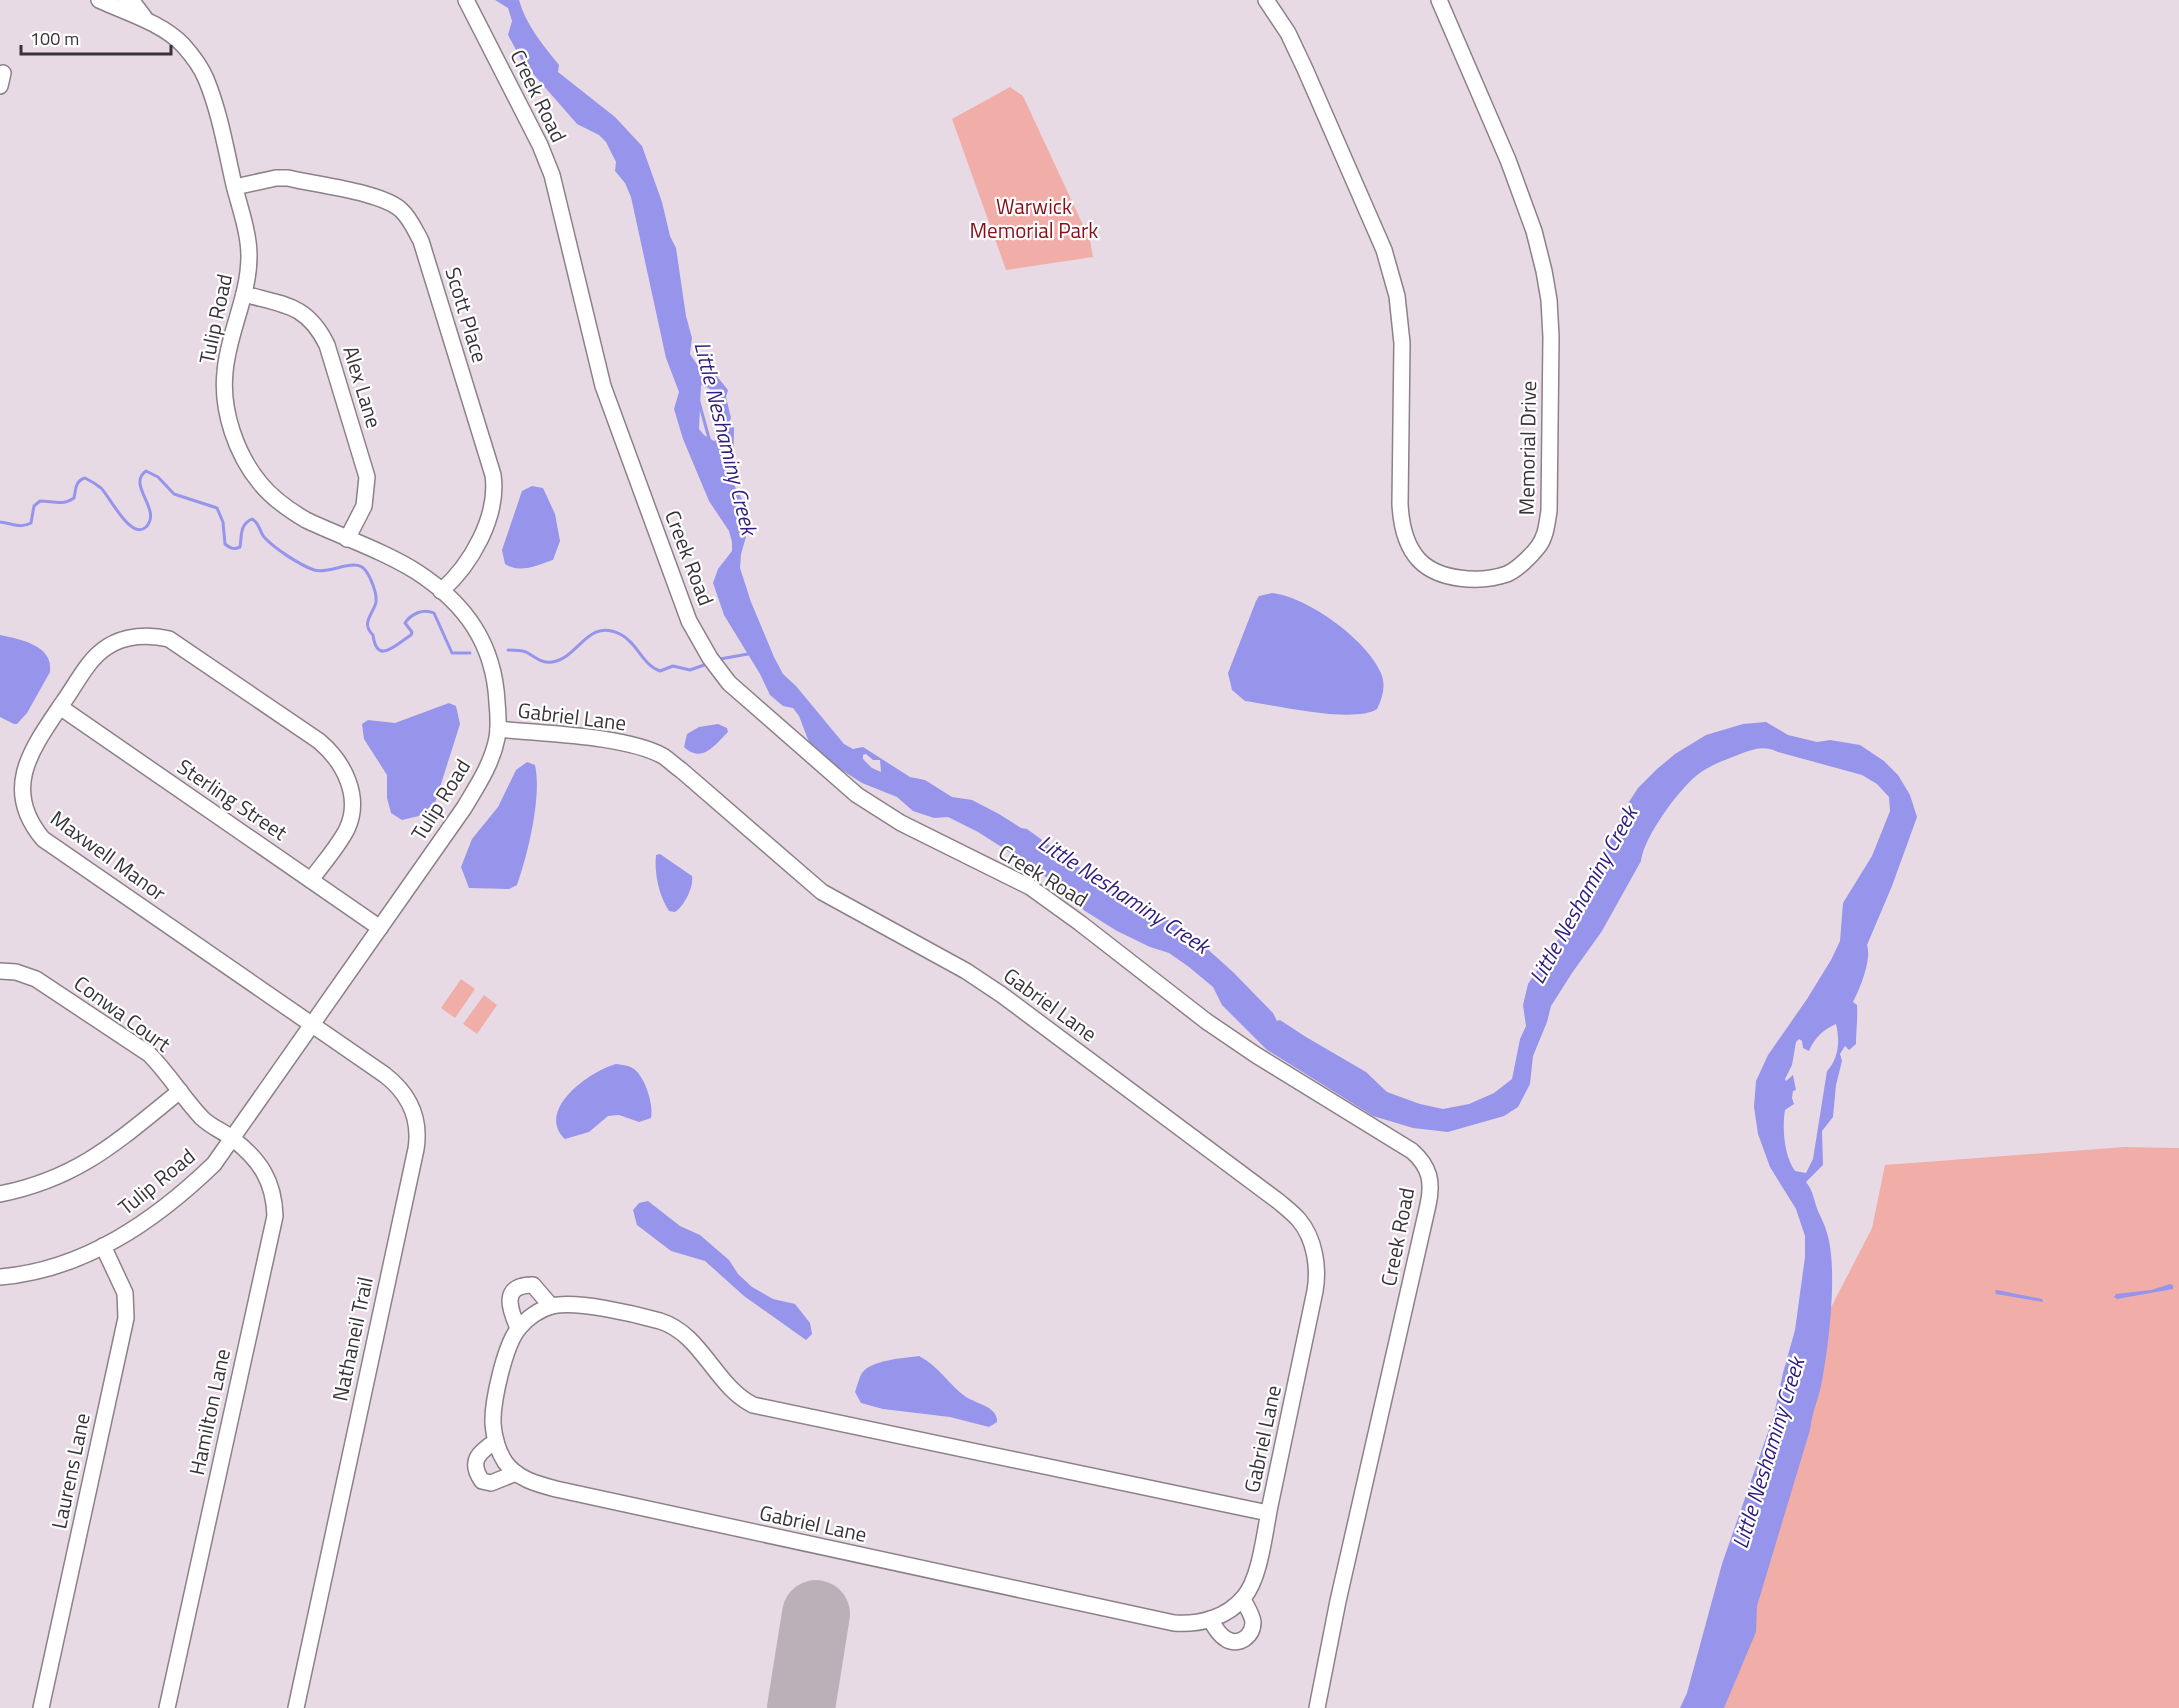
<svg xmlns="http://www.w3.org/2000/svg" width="2179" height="1708" font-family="'Titillium Web',sans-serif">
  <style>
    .green { fill: #f1aea8 }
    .water { fill: #9695eb; fill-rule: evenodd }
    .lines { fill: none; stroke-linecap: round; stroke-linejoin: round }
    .stream { stroke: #9695eb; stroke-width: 3 }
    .runway { stroke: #bbb0b8; stroke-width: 68 }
    .minor-casing { stroke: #8c8089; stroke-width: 18 }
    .minor { stroke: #fff; stroke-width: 15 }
    .labels { text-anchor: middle; stroke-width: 4.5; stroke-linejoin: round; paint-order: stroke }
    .street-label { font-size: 21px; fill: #383337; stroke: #fff }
    .park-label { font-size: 21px; fill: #880e1a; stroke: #fff }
    .water-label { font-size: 22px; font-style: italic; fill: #301c7d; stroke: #fff }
  </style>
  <rect width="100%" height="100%" fill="#e8dae5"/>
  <g class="green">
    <polygon points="1010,87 1023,96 1090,240 1093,257 1006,270 952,119"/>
    <polygon points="461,979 475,989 455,1018 441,1008"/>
    <polygon points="484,995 497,1005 477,1034 463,1024"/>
    <polygon points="2124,1147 2179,1148 2179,1708 1714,1708 1825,1319 1872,1228 1885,1165"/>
  </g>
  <g class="water">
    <path d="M495,0H519C526,25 543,45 559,65L558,72L615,117L642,146L662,202L670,236L676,248L686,316L692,338L690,354L696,363L711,369L728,390L726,397L731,418L729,423L734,428L733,483L748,510L747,516L741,524L746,537L741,554L740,568L751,602L774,657L783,674L796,686L844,744L853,749L863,747L910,777L925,780L952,797L972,800L999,814L1021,828L1027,829L1082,869L1140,906L1184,928L1233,972L1273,1013L1277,1021L1280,1020L1306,1037L1366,1072L1387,1092L1420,1104L1443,1109L1469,1104L1494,1093L1512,1079L1520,1039L1526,1026L1523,1005L1528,984L1580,907L1625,808L1638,788L1657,769L1675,754L1706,735L1743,724L1766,722L1788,735L1817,742L1830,740L1860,745L1884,761L1898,775L1910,795L1917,817L1892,886L1867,945C1872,959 1860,989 1853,1002L1857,1005C1858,1019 1856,1030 1856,1044L1849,1050L1845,1046L1840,1054L1842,1061L1836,1085L1833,1117L1822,1131L1823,1165L1806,1182C1813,1190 1814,1201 1818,1211C1821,1218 1825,1225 1827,1233C1838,1267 1829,1345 1822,1381C1819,1398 1812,1412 1810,1430L1757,1606L1756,1632L1724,1708H1680L1687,1693L1722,1564L1774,1415L1783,1373L1795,1330L1805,1257V1236L1796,1209L1770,1167L1758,1134L1754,1107L1756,1081L1768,1055L1807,999L1831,960L1840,941L1843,903L1872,856L1890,811L1889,797L1877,784L1862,775L1778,752C1763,745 1753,749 1738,755C1724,760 1708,766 1696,776C1677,792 1644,837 1641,861L1602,931L1572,973L1551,1006L1547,1022L1533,1056L1530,1084L1518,1107L1504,1116L1448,1132L1413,1128L1373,1116L1267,1050L1222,1005L1213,987L1189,967L1169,953L1150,947L1117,931L1085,911L1054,883L1025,862L978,832L948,817L934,818L913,811L897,797L862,783L834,765L809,742L799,716L793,708L783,706L770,695L760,674L724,615L713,583L718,569L732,551V542L729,531L709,501L683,439L674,409L679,392L666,358L631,197L625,183L615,171L616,162L606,142L599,135L577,124L522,61L508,35L512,21L508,8ZM701,385C721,389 719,417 721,434L719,439L714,441L704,435L699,429ZM866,754L873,760H880L881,772L872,768L863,759V755ZM1836,1024C1840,1040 1839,1058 1827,1071L1813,1159L1806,1173L1795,1171C1784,1156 1782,1128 1785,1110L1794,1104L1792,1098L1793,1091L1796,1090L1793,1075L1786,1081L1785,1079L1792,1065L1796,1042L1799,1039L1802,1041L1803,1048L1809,1051C1815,1037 1823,1030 1836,1024Z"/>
    <path d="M532,486L543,488L555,514L560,541L553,560C537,565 521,574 505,564L502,550L522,491Z"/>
    <path d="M1272,593C1308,597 1367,640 1381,673C1386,686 1383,697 1377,709C1354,724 1275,705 1245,701L1232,690L1228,673L1256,601L1259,596Z"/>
    <path d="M0,635C19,639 54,645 50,672L27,713L17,724H14L0,717Z"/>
    <polygon points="449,703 456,706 460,724 435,803 419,816 402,820 391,813 387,798 387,775 364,739 362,724 368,720 395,723"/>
    <path d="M718,724L727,728L728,732C715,745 702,764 684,747L687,734L699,727Z"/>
    <path d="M527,762L535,765C542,796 528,854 517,885L509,889L469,888L461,867L472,839L498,807L516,770Z"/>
    <path d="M660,854L692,876C694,887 684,906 675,912L669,911C659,896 654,873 656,855Z"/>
    <path d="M616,1064C622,1065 629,1065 634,1069C645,1077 654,1105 651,1118L639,1122L619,1115L608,1116L589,1132L565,1139C535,1110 590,1071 616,1064Z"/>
    <polygon points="648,1201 680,1226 700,1235 729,1260 738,1274 752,1287 773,1299 795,1304 810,1323 812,1334 806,1340 744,1296 705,1261 671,1251 637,1225 633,1210 639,1203"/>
    <polygon points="2170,1284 2173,1285 2173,1289 2117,1299 2114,1297 2116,1294 2151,1290"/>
    <polygon points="1997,1290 2042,1299 2043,1302 1996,1294 1995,1291"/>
    <path d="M919,1356C939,1366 949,1385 966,1397C977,1404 998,1407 997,1422L989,1427L950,1417L883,1409L861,1403L855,1392C857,1386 859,1378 862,1373C871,1360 904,1358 919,1356Z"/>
  </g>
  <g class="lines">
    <g class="stream">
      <polyline points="699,402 710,442"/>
      <path d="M0,522C12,523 20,529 31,523L34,506L40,501C52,501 63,506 74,498C76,489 75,481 85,478C91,481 96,484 101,488C110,497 131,541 146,527C163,510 126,485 146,471L158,477L174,494L217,508L223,522L225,544C230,548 233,550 240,547C242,536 239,525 252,519C260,523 259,531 264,537C275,549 300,565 314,570C330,575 356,556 366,571C371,578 377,593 376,602C374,613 360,623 373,635C377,665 394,646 411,635L412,632L405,623C411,614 423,608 434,613L452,653H470"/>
      <path d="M508,650C514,650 521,650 526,652C534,656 542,664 552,662C579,658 587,618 620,634C638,643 642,665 660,671L673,666L690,670L704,665"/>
      <polyline points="720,659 748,654"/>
    </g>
    <polyline class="runway" points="801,1708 816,1614"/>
    <defs>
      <g id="minor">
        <polyline points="126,0 135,5 144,17"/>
        <path d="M466,0L540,145L552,175L603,386L689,621L710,658L729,683L857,795L901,823L1030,887L1080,923L1206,1021L1256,1055L1412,1151C1430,1167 1433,1182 1428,1205L1338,1601L1317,1708"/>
        <path d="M1266,0L1288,33L1305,69L1384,250L1397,296L1402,343L1400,504C1401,524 1405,545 1419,560C1439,581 1481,583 1507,574C1518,569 1531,556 1538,547C1546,537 1547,523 1549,511L1551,337L1549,300L1544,271L1534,231L1508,160L1439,0"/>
        <polyline points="0,86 3,73"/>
        <path d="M235,187L276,178H288C316,185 382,192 401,210C410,218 415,230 421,241L493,475C499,516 471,565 441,591"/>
        <path d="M244,294C284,305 307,304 327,345L367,477L364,506L347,539"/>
        <polyline points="60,707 380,928"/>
        <path d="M498,729C543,734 624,735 663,756C669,760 675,766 681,770L822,892L966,971L1002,995L1278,1201C1285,1207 1293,1213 1299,1220C1315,1239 1319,1268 1315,1291C1300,1361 1286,1431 1271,1501C1265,1528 1261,1577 1244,1597C1227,1618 1199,1625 1174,1623L556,1489C537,1484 517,1479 505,1462C498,1451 494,1437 493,1424C492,1402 505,1344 519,1328C527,1318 540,1309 552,1306C576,1300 635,1314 660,1321C702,1334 715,1386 753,1405L1268,1513"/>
        <path d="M0,971L16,972L36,979L149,1054C169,1074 183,1098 202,1118C211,1127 223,1131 233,1139C260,1160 274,1181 275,1216L167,1708"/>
        <path d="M0,1194C80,1178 119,1140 180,1091"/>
        <path d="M0,1277C84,1270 155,1221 214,1164L464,808C477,786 492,764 497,738C499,727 498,713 497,702C494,644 466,604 417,572C384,551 342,537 306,520C289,510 272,498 260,483C236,454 221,410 225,372C228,333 249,297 249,256C249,233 240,208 234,185C226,150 220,113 206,79C201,67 192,55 183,45C162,23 127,13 99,0"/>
        <path d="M518,1328C509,1308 501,1285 533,1285L551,1306"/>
        <path d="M496,1441C479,1452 468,1461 482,1481L491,1483L516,1473"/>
        <path d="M1210,1619C1214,1626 1219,1635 1226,1639C1239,1647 1253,1636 1253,1622C1252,1614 1246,1606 1243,1599"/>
        <polyline points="41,1708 126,1318 125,1293 103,1246"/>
        <path d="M296,1708L416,1149C421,1117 408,1093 385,1075L43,839C0,788 33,747 64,701C77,683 88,659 107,647C125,635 149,634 169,639L319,741C344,762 362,797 347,829C338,847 323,863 311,880"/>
      </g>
    </defs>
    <use href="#minor" class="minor-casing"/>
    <use href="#minor" class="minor"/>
  </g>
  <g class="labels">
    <g class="street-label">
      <text transform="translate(538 96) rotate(64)" y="7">Creek Road</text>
      <text transform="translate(466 315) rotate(73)" y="7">Scott Place</text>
      <text transform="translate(216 319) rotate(-78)" y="7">Tulip Road</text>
      <text transform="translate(362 387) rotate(73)" y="7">Alex Lane</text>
      <text transform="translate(1528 448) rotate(-89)" y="7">Memorial Drive</text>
      <text transform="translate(689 558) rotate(69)" y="7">Creek Road</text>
      <text transform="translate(572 717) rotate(7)" y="7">Gabriel Lane</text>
      <text transform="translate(232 800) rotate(34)" y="7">Sterling Street</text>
      <text transform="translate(441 800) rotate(-58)" y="7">Tulip Road</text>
      <text transform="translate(108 856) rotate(36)" y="7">Maxwell Manor</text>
      <text transform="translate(1043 876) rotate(31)" y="7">Creek Road</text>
      <text transform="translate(1050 1005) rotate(36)" y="7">Gabriel Lane</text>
      <text transform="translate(122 1014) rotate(36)" y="7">Conwa Court</text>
      <text transform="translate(157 1182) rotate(-39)" y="7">Tulip Road</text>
      <text transform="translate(1398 1237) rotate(-79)" y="7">Creek Road</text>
      <text transform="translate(353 1339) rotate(-78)" y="7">Nathaneil Trail</text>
      <text transform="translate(210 1412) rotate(-78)" y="7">Hamilton Lane</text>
      <text transform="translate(1263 1439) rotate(-78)" y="7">Gabriel Lane</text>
      <text transform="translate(71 1471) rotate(-78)" y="7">Laurens Lane</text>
      <text transform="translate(813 1524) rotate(12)" y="7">Gabriel Lane</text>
    </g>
    <g class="park-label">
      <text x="1034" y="214">Warwick<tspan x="1034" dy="24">Memorial Park</tspan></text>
    </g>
    <g class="water-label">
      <text transform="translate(726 438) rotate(76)" y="8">Little Neshaminy Creek</text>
      <text transform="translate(1124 894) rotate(33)" y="8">Little Neshaminy Creek</text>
      <text transform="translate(1583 895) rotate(-61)" y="8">Little Neshaminy Creek</text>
      <text transform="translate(1768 1453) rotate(-73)" y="8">Little Neshaminy Creek</text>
    </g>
  </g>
  <path d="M21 45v9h150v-9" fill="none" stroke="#383337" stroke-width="3"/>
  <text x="30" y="45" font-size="18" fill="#383337" stroke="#ffffff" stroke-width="4.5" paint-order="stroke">100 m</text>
</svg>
